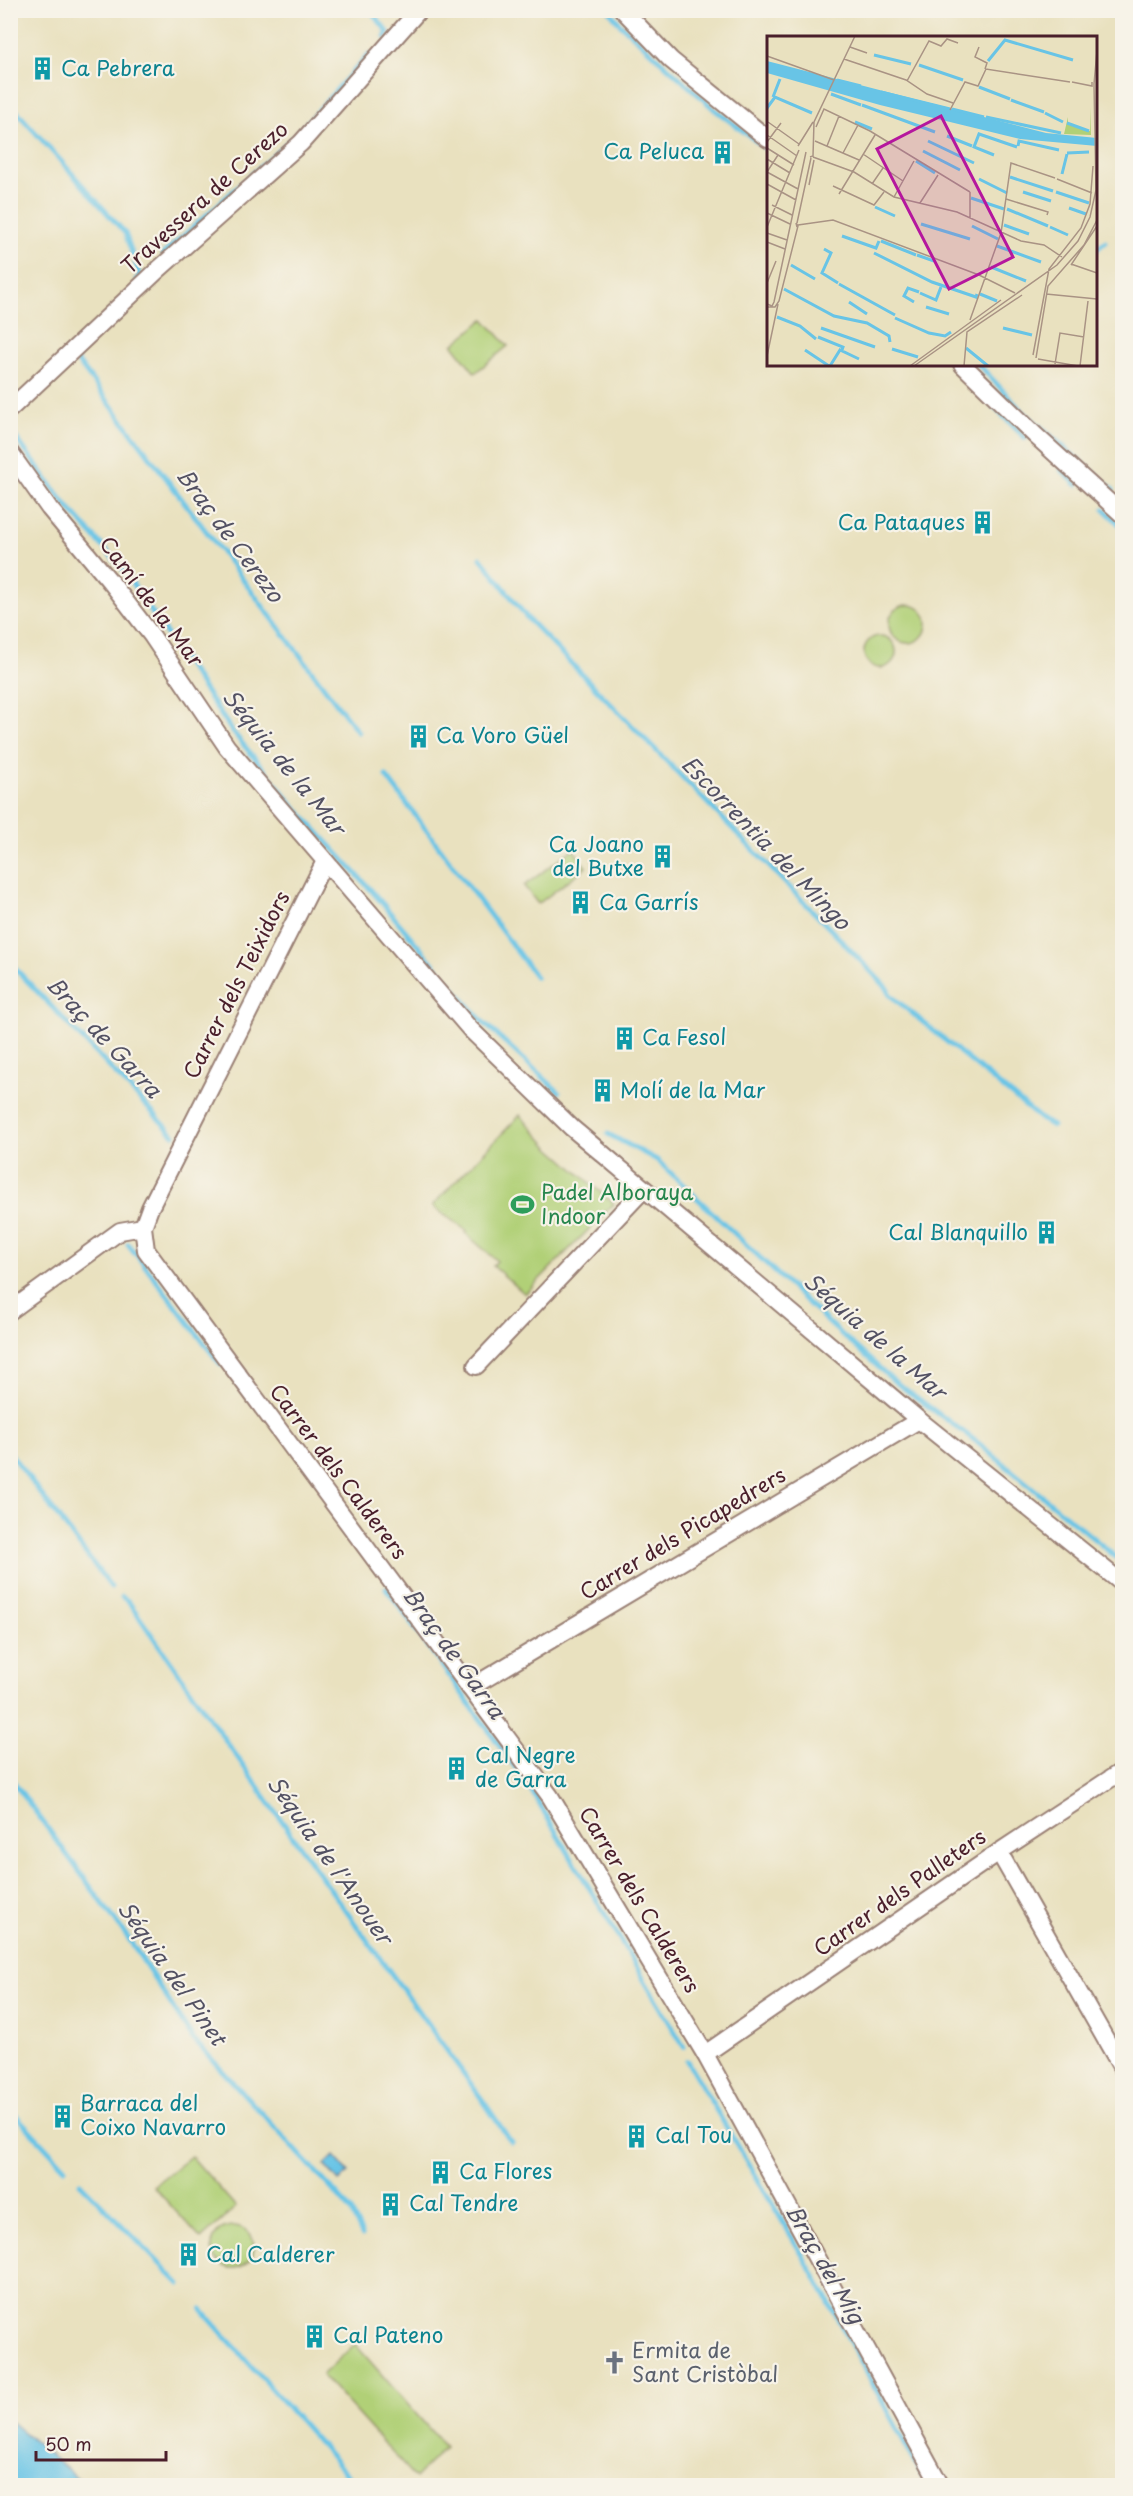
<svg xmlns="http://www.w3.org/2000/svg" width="1133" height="2496" font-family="'Playpen Sans',sans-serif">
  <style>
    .green { fill: #b1d077; stroke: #7e7851; stroke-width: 1.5 }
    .water { fill: #68c4e6; stroke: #597288; stroke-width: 1.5 }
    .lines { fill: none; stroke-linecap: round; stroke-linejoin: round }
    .stream { stroke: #68c4e6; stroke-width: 5 }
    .street-casing { stroke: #9a8075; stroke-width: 20 }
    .street { stroke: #fff; stroke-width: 16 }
    .labels { text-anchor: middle; stroke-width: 4.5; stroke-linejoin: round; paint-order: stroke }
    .culture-label { font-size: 21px; fill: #0d838f; stroke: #f7f3e8; text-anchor: start }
    .street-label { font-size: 21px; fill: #4a1f2b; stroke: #f7f3e8 }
    .leisure-label { font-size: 21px; fill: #27864d; stroke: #f7f3e8; text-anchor: start }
    .worship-label { font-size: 21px; fill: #5b616d; stroke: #f7f3e8; text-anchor: start }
    .water-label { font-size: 22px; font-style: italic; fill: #535163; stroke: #f7f3e8 }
    .inset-river { fill: none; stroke: #68c4e6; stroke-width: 3 }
    .inset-road { fill: none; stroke: #a99384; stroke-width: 1.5 }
    .view { fill: #b5179e; fill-opacity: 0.15; stroke: #b5179e; stroke-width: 3 }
    .inset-edge { fill: none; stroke: #4a1f2b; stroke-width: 3 }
  </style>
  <rect width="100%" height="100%" fill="#f7f3e8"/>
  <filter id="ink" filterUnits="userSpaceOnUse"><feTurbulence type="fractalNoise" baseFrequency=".0167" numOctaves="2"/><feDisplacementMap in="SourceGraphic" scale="12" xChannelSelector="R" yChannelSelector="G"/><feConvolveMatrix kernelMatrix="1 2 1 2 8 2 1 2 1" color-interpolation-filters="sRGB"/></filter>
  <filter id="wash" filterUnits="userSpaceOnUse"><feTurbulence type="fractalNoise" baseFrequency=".008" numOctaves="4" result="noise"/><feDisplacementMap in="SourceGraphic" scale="24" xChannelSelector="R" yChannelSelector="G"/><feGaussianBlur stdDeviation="1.35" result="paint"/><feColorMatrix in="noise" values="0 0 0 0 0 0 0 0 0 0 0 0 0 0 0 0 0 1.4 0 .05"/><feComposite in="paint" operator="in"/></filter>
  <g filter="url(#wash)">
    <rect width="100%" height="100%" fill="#e9e1bf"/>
    <g class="green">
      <polygon points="484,319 508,346 475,373 453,345"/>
      <circle cx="908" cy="624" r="19"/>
      <circle cx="880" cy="652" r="16"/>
      <polygon points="573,849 586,867 538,904 524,886"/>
      <polygon points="520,1115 549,1147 614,1204 525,1294 493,1266 497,1261 465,1233 467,1231 432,1206"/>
      <polygon points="191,2156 236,2207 201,2239 153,2186"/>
      <circle cx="233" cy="2247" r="21"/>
      <polygon points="355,2344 445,2447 415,2478 322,2375"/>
    </g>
    <g class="water">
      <polygon points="334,2156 349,2173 339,2181 325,2165"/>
      <polygon points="10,2421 86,2485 11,2485"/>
    </g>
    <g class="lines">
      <g class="stream">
        <polyline points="370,10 388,32 385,37"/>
        <polyline points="609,10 620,24 714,109 768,150"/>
        <polyline points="1109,10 1122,25"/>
        <polyline points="10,104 125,233 140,276 137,279"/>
        <polyline points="1096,250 1105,242"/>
        <polyline points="163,254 297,134 368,55"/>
        <polyline points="76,359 358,732"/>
        <polyline points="952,364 1025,438"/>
        <polyline points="978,364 1022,411 1113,490"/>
        <polyline points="10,430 66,505 122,568 232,731 296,808 371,890 482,1021 559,1092"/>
        <polyline points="1061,470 1077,485"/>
        <polyline points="1104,509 1122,527"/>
        <polyline points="481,558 528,619 838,937 887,988 890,995 1042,1120 1052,1126"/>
        <polyline points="386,776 536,977"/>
        <polyline points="10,963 174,1135"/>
        <polyline points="608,1134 657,1160 831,1325 894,1381 977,1442 1122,1562"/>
        <polyline points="128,1244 221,1365"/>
        <polyline points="10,1453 111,1587"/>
        <polyline points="386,1588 528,1785 684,2047"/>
        <polyline points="122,1597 128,1601 310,1861 484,2102 511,2142"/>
        <polyline points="10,1777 131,1942 193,2039 340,2198 351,2211 362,2235"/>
        <polyline points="687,2061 812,2271 928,2486"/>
        <polyline points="10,2109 65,2168"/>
        <polyline points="80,2183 180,2284"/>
        <polyline points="202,2310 357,2486"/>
      </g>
    </g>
  </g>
  <g filter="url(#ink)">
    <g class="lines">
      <defs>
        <g id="street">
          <polyline points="623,10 671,60 768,139"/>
          <polyline points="962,364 1036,436 1122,514"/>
          <polyline points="10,409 159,269 301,143 419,10"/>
          <polyline points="10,453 49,508 113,585 152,636 227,747 470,1029 572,1128 919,1420 1122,1583"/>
          <polyline points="325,861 150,1208 143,1227 146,1250 550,1796 705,2054 941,2486"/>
          <polyline points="10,1311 120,1231 143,1227"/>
          <polyline points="476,1366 644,1189"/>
          <polyline points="470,1688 919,1420"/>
          <polyline points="999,1852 1122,2068"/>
          <polyline points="705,2054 999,1852 1122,1771"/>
        </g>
      </defs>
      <use href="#street" class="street-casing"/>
      <use href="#street" class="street"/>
    </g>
  </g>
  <defs>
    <symbol id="building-bare" viewBox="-9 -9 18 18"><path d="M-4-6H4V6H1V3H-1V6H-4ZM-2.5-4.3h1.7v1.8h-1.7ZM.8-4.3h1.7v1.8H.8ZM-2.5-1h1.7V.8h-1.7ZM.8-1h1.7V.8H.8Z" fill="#0f9aa8" stroke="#f7f3e8" stroke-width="2.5" paint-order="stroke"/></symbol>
    <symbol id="stadium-bare" viewBox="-9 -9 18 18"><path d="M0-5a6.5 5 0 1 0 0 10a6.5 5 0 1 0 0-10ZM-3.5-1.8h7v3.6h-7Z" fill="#2e9e5b" stroke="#f7f3e8" stroke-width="2.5" paint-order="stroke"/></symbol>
    <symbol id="church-bare" viewBox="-9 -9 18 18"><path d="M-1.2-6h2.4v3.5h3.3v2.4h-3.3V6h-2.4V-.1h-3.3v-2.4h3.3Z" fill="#6b7280" stroke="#f7f3e8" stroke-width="2.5" paint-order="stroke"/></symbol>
  </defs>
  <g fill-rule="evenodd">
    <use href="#building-bare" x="26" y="52" width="33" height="33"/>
    <use href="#building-bare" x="706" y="136" width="33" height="33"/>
    <use href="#building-bare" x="966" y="506" width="33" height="33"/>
    <use href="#building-bare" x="402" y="720" width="33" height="33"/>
    <use href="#building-bare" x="646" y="840" width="33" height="33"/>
    <use href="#building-bare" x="564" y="886" width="33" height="33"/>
    <use href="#building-bare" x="608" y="1022" width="33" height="33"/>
    <use href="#building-bare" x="586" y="1074" width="33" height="33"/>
    <use href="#stadium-bare" x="506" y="1188" width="33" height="33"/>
    <use href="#building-bare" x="1030" y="1216" width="33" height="33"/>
    <use href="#building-bare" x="440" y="1752" width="33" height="33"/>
    <use href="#building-bare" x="46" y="2100" width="33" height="33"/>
    <use href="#building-bare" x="620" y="2120" width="33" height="33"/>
    <use href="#building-bare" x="424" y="2156" width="33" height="33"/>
    <use href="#building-bare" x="374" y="2188" width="33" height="33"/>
    <use href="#building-bare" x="172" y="2238" width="33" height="33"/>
    <use href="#building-bare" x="298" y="2320" width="33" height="33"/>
    <use href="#church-bare" x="598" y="2346" width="33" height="33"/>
  </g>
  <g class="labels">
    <g class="culture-label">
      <text x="61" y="76">Ca Pebrera</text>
      <text x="704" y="159" text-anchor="end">Ca Peluca</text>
      <text x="965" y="530" text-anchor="end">Ca Pataques</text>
      <text x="436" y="743">Ca Voro Güel</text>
      <text x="644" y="852" text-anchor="end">Ca Joano<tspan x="644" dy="24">del Butxe</tspan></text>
      <text x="599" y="910">Ca Garrís</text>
      <text x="642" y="1045">Ca Fesol</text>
      <text x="620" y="1098">Molí de la Mar</text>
      <text x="1028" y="1240" text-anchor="end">Cal Blanquillo</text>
      <text x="475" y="1763">Cal Negre<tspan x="475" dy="24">de Garra</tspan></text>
      <text x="80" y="2111">Barraca del<tspan x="80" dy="24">Coixo Navarro</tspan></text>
      <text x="655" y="2143">Cal Tou</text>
      <text x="459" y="2179">Ca Flores</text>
      <text x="409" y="2211">Cal Tendre</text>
      <text x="206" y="2262">Cal Calderer</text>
      <text x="333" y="2343">Cal Pateno</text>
    </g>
    <g class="street-label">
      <text transform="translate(205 198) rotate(-42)" y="7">Travessera de Cerezo</text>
      <text transform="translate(151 602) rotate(53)" y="7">Camí de la Mar</text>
      <text transform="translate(237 985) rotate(-63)" y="7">Carrer dels Teixidors</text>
      <text transform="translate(338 1472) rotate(53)" y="7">Carrer dels Calderers</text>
      <text transform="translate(683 1534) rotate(-31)" y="7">Carrer dels Picapedrers</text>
      <text transform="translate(900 1893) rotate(-35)" y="7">Carrer dels Palleters</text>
      <text transform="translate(639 1900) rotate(59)" y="7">Carrer dels Calderers</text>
    </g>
    <g class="leisure-label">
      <text x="541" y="1200">Padel Alboraya<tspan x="541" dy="24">Indoor</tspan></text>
    </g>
    <g class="worship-label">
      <text x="632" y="2358">Ermita de<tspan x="632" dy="24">Sant Cristòbal</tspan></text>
    </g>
    <g class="water-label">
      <text transform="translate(230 535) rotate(53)" y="8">Braç de Cerezo</text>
      <text transform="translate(284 762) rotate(51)" y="8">Séquia de la Mar</text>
      <text transform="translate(766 843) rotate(46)" y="8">Escorrentia del Mingo</text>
      <text transform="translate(104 1037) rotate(47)" y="8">Braç de Garra</text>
      <text transform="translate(875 1336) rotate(41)" y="8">Séquia de la Mar</text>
      <text transform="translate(454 1653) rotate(54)" y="8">Braç de Garra</text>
      <text transform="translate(330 1860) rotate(55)" y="8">Séquia de l'Anouer</text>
      <text transform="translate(172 1973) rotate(55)" y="8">Séquia del Pinet</text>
      <text transform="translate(825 2264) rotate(60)" y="8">Braç del Mig</text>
    </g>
  </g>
  <g transform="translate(767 36)">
    <rect width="330" height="330" fill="#e9e1bf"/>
    <path d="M323,71L324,99L297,98L301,81V88L323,95Z" fill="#b1d077"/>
    <path d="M0,25L279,97L330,102V110L253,103L113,69L0,37Z" fill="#68c4e6"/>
    <path class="inset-river" d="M107,19L144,28M221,25L238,4L306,24M152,29L196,44M70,44L94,50M212,51L243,63M114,56L183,73M64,58L94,69M6,61L13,43M244,64L277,76M95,69L168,96M0,72L8,61L45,77M185,73L217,81M278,77L296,86M219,81L294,97M88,86L105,93M300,87L322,95M180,100L205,110M161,105L207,127M251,110L252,105L292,114M156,115L193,134M300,117L322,116M227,119L207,111L212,98L250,111M149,125L168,137M295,138L300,118M243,141L286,155M212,143L240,157M256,156L284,165M289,156L322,167M204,162L237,173M108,171L128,180M302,172L319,178M240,173L281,190M154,188L203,203M237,189L262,198M205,190L231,203M283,191L301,199M75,200L109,212L112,205M114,205L149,219M230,210L274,226M57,213L64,217L55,237L71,247M107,217L165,246L209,261L210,258M150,219L167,225M24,229L48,243M224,231L259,245M72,248L128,279M17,253L67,280L100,287L122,300L123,306M153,257L169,264L174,251M213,258L230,265M82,266L100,278M147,266L137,260L141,252L152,256M159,271L182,278M10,281L33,290L49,303M128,282L162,297L178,300L184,296M54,292L108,311M236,292L265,299M51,301L76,311L75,314M199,312L221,330M125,313L151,321M38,314L62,330M63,330L73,314L92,323"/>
    <path class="inset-road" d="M83,11L100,17M212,11L208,21L220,27L218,33M0,20L67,44M77,23L139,44L160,58L186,67M140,45L162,5L174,10L180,3L191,7M305,46L325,50V46M183,74L198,46L211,50L219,33L303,46M1,86L32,108M49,91L57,73L103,95L203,156M0,99L30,120M48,105L92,124M0,106L14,87M31,110L46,86M60,110L72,80M0,112L27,129M76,117L91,89M96,118L136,145M43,121L46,120L47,86L88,0M46,121L87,136L127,161L190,176L254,205L277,209L295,221M0,123L23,137M0,136L31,153M0,136L11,119M290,143L325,157M0,148L29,164M105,148L116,132M42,149L47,124M66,150L107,169L117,156M203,156V182M72,158L108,99M127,161L147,125M239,163L281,176L280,179M153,167L171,139M5,169L25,179M0,177L23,188M30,187L44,122M31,189L66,184L212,239L248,257M0,191L32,114M0,197L20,204M0,206L18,213M304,228L330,237M304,229L330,190M0,247L9,225M279,258L330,263M0,268L5,270L7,266L39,116M0,271H8L12,265L31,190L29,187L30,191M203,284L234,197L244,127L288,142M266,319L282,233L314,192L323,168L326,130M0,320L11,268M269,322L281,250L317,209L330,184M271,323L311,330M288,328L293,297L317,301M143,330L234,264M147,330L290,229L311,205L323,181L329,154L327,48L330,15M197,330L200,296L255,259M313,330L321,265"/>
    <path class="view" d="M174,80L246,221L182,253L110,113Z"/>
    <rect width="330" height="330" class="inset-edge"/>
  </g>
  <rect width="1133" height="2496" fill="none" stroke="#f7f3e8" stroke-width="36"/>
  <path d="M36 2451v9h130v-9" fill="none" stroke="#4a1f2b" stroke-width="3"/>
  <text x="45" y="2451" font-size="18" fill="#4a1f2b" stroke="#f7f3e8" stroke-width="4.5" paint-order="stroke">50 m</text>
</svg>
